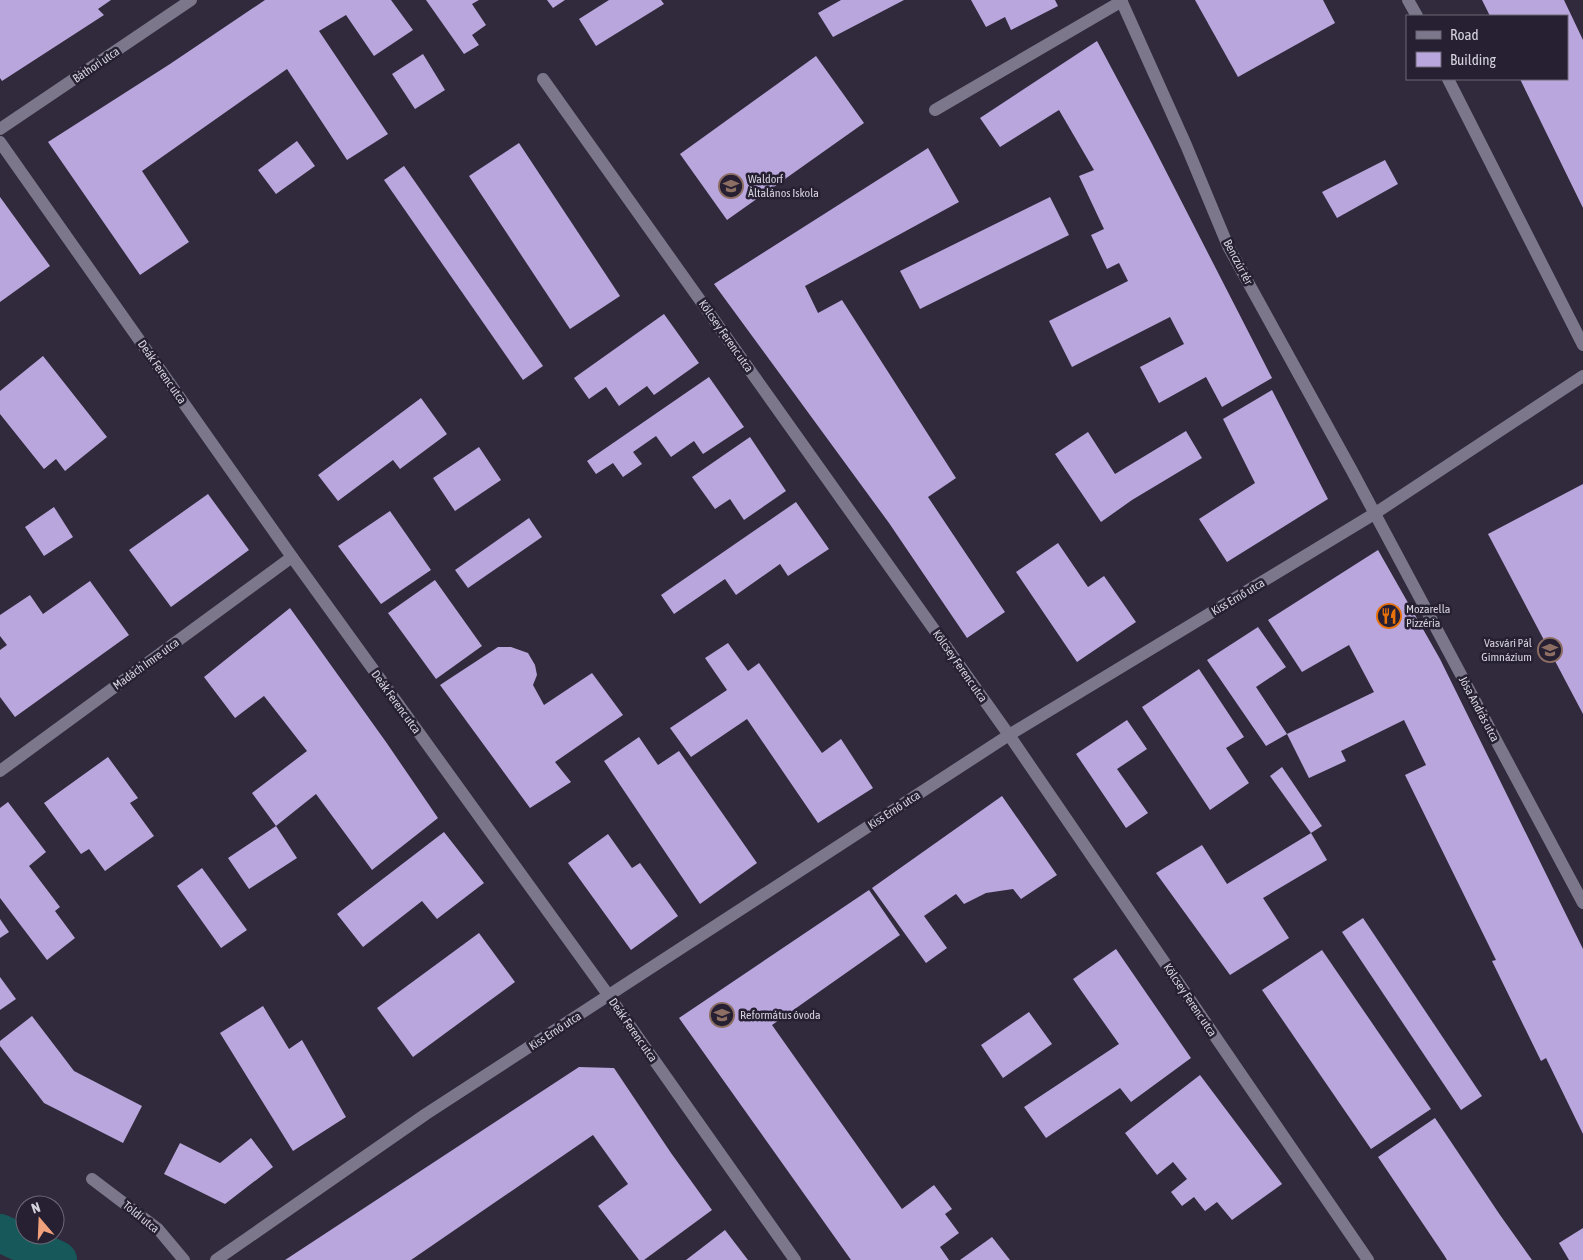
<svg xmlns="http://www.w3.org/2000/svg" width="1583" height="1260" font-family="'Asap Condensed',sans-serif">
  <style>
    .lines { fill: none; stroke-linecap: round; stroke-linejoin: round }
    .canal { stroke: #17595b; stroke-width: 38 }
    .building { fill: #b9a6dd }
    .minor { stroke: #7d778c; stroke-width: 12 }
    .labels { text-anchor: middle; stroke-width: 5; stroke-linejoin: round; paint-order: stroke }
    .street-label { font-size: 12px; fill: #d5d1dd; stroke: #262032 }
    .poi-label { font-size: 12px; fill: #d5d1dd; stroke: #262032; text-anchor: start }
  </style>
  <rect width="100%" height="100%" fill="#302a3c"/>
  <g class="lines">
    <polyline class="canal" points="0,1233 58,1260"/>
  </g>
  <g class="building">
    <polygon points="0,0 111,0 98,9 104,15 2,81 0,78"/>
    <polygon points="265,0 391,0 413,30 374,56 346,15 319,31 388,134 347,160 287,69 142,171 189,242 140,275 48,142 170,64"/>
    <polygon points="426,0 479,0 472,4 486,25 472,35 479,45 464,54"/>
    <polygon points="547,0 565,0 553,8"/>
    <polygon points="609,0 661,0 664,4 596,46 579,19"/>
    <polygon points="841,0 904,0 833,37 818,13"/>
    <polygon points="971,0 1055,0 1058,6 1011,30 1005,17 986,27"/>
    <polygon points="1195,0 1323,0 1335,23 1238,77"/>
    <polygon points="1482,0 1564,0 1583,40 1583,208 1520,79 1567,79 1567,16 1490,16"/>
    <polygon points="1097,41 1151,142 1272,378 1222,407 1206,377 1159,403 1140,367 1184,344 1170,317 1072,367 1049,321 1128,281 1119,263 1107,269 1091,235 1104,229 1079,176 1094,170 1059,110 1000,147 980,118"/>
    <polygon points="423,54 445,90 415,109 392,74"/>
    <polygon points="816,56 864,123 727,220 680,154"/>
    <polygon points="297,141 315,166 276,194 258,170"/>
    <polygon points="519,143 620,296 570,329 469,176"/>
    <polygon points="928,148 959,202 805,286 818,313 842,300 956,478 928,497 1005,612 967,638 889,523 714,284"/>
    <polygon points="1385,160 1398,184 1337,218 1322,192"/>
    <polygon points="404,166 543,366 523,380 384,180"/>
    <polygon points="0,197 50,266 0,302"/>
    <polygon points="1050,197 1069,235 920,309 900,271"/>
    <polygon points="664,314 699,363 654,395 647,386 619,406 606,387 589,399 574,378"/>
    <polygon points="43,356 107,437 65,471 56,459 44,469 0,414 0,391"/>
    <polygon points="709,377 744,427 703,454 694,441 671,457 656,436 633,452 642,464 623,477 613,463 596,474 587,461"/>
    <polygon points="1272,390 1328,499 1227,562 1199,519 1255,483 1223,419"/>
    <polygon points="421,398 447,434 400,469 393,460 338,501 318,475"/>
    <polygon points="1186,431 1202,458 1132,500 1101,522 1055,454 1088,432 1115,474"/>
    <polygon points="750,437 786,491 744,520 730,499 715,509 692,477"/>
    <polygon points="479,447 501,480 455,511 433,478"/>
    <polygon points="1583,484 1583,714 1488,534"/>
    <polygon points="208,494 249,550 171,607 129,550"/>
    <polygon points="796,502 829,549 788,576 780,564 736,595 725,579 674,614 661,595"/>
    <polygon points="54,507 73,537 44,556 25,527"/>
    <polygon points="390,511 431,570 381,604 338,546"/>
    <polygon points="529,518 542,537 468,588 455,570"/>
    <polygon points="1058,543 1088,587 1104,576 1136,622 1077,662 1016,572"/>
    <polygon points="1378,550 1440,659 1583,949 1583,1134 1546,1058 1541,1061 1492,961 1496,960 1405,775 1426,765 1404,720 1341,751 1346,761 1309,778 1287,734 1266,746 1207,660 1258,627 1286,667 1256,687 1287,734 1374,692 1349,645 1302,672 1268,620"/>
    <polygon points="435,580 482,646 436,679 388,613"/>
    <polygon points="90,581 129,635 15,717 0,697 0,650 7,645 0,636 0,615 30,595 43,614"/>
    <polygon points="290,608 386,742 438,818 372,870 316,794 276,826 297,858 249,889 228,858 276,826 252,793 307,751 264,696 235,718 204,677"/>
    <polygon points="728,643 748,671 759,663 822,753 841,739 873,788 818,823 747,719 691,757 670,728 727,690 705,658"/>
    <polygon points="498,647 511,647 528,653 535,665 537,675 533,685 544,705 592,673 623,715 555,762 571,782 530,808 440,685"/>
    <polygon points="1199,669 1244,737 1226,748 1249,783 1210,810 1142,707"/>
    <polygon points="1127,720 1147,749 1117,769 1148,813 1126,828 1076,754"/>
    <polygon points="639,737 658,765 679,751 757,863 700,904 604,761"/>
    <polygon points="108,757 138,798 130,803 154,836 105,871 89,849 81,854 44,803"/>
    <polygon points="1282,767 1322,826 1311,833 1270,776"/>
    <polygon points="1002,796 1057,875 1021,899 1013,889 986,893 964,904 956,894 924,916 947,948 926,963 872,888"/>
    <polygon points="8,802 46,852 29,866 60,907 55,911 75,938 47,960 0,898 0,808"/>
    <polygon points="444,832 484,883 437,919 422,901 363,947 337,914"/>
    <polygon points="1311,833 1327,860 1263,898 1289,938 1230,975 1156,873 1202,845 1227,884"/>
    <polygon points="608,834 632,868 640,863 678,916 631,950 568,863"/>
    <polygon points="202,868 247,930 221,948 177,886"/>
    <polygon points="869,890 900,935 772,1025 902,1209 934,1185 952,1209 945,1214 959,1233 940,1247 949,1260 851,1260 679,1018"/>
    <polygon points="1363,918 1482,1096 1461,1110 1342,932"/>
    <polygon points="0,919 9,932 0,938"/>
    <polygon points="479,933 515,982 413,1057 377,1008"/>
    <polygon points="1116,949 1191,1058 1131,1102 1120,1088 1046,1138 1024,1107 1119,1044 1073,979"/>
    <polygon points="1322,950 1431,1109 1371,1149 1262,990"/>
    <polygon points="0,977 16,999 0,1010"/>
    <polygon points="263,1006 289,1049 302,1040 346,1117 293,1151 220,1033"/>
    <polygon points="1029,1012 1052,1044 1003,1078 981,1045"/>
    <polygon points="32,1016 74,1071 142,1106 123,1143 44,1103 0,1046 0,1041"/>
    <polygon points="579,1067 614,1068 671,1153 712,1210 644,1260 639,1260 598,1206 628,1184 593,1135 411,1260 285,1260"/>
    <polygon points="1200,1075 1282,1184 1232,1220 1217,1202 1205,1211 1194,1197 1182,1206 1171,1192 1187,1179 1173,1162 1157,1175 1125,1133"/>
    <polygon points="1435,1118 1500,1215 1532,1260 1447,1260 1444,1255 1378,1157"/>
    <polygon points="251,1138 273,1167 225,1204 164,1174 180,1143 220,1163"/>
    <polygon points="1583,1228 1583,1260 1569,1260 1559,1243"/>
    <polygon points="725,1230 748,1260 686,1260"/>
    <polygon points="992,1237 1010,1260 960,1260"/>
  </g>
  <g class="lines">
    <g class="minor">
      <polyline points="1121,0 1186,145 1228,246 1351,469 1583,903"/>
      <polyline points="1408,0 1417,16"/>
      <polyline points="543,79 1009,735 1368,1260"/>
      <polyline points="1448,79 1583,345"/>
      <polyline points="935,110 1122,1"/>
      <polyline points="0,129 191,0"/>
      <polyline points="0,142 292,557 609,996 795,1260"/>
      <polyline points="0,771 292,557"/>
      <polyline points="92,1179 158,1229 184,1260"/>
      <polyline points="216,1260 426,1114 1009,735 1374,514 1583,376"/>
    </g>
  </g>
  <defs>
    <symbol id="school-ring" viewBox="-11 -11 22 22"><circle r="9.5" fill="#262032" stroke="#8d6e63" stroke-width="1.5"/><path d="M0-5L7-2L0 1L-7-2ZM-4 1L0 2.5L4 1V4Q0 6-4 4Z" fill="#8d6e63"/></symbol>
    <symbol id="restaurant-ring" viewBox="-11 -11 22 22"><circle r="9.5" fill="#262032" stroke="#e8710a" stroke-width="1.5"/><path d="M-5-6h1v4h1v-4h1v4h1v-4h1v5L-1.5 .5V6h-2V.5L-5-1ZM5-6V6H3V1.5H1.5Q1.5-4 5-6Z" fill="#e8710a"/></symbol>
  </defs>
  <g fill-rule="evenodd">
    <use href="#school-ring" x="717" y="172" width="28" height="28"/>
    <use href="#restaurant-ring" x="1375" y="602" width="28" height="28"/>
    <use href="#school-ring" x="1536" y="636" width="28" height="28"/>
    <use href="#school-ring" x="708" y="1001" width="28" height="28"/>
  </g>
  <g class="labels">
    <g class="street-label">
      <text transform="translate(96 65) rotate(-34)" y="4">Báthori utca</text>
      <text transform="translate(1238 262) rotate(62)" y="4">Benczúr tér</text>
      <text transform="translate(726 336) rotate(55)" y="4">Kölcsey Ferenc utca</text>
      <text transform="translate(162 372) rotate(55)" y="4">Deák Ferenc utca</text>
      <text transform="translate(1238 597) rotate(-31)" y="4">Kiss Ernő utca</text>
      <text transform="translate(146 664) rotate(-36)" y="4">Madách Imre utca</text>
      <text transform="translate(960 666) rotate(55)" y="4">Kölcsey Ferenc utca</text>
      <text transform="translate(396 702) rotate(54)" y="4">Deák Ferenc utca</text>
      <text transform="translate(1479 709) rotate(62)" y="4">Jósa András utca</text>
      <text transform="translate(894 810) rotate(-33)" y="4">Kiss Ernő utca</text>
      <text transform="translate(1190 1000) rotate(56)" y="4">Kölcsey Ferenc utca</text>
      <text transform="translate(633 1030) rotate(55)" y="4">Deák Ferenc utca</text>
      <text transform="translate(555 1031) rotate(-33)" y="4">Kiss Ernő utca</text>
      <text transform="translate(141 1217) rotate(39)" y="4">Toldi utca</text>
    </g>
    <g class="poi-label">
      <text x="748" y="183">Waldorf<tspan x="748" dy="14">Általános Iskola</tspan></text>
      <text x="1406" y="613">Mozarella<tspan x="1406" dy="14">Pizzéria</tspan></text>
      <text x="1532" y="647" text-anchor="end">Vasvári Pál<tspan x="1532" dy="14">Gimnázium</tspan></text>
      <text x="740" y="1019">Református óvoda</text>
    </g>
  </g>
  <rect x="1406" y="15" width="162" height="65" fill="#262032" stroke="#6c6776"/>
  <rect x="1416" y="31" width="25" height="8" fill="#7d778c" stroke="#6c6776"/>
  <text x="1450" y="40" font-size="15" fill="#d5d1dd">Road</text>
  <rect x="1416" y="52" width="25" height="15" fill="#b9a6dd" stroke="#6c6776"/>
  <text x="1450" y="65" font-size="15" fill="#d5d1dd">Building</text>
  <g transform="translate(40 1220) rotate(341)"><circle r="24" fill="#262032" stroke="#6c6776"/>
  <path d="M0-4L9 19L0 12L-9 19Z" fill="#f1a17b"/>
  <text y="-8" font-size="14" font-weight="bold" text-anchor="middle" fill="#d5d1dd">N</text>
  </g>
</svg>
